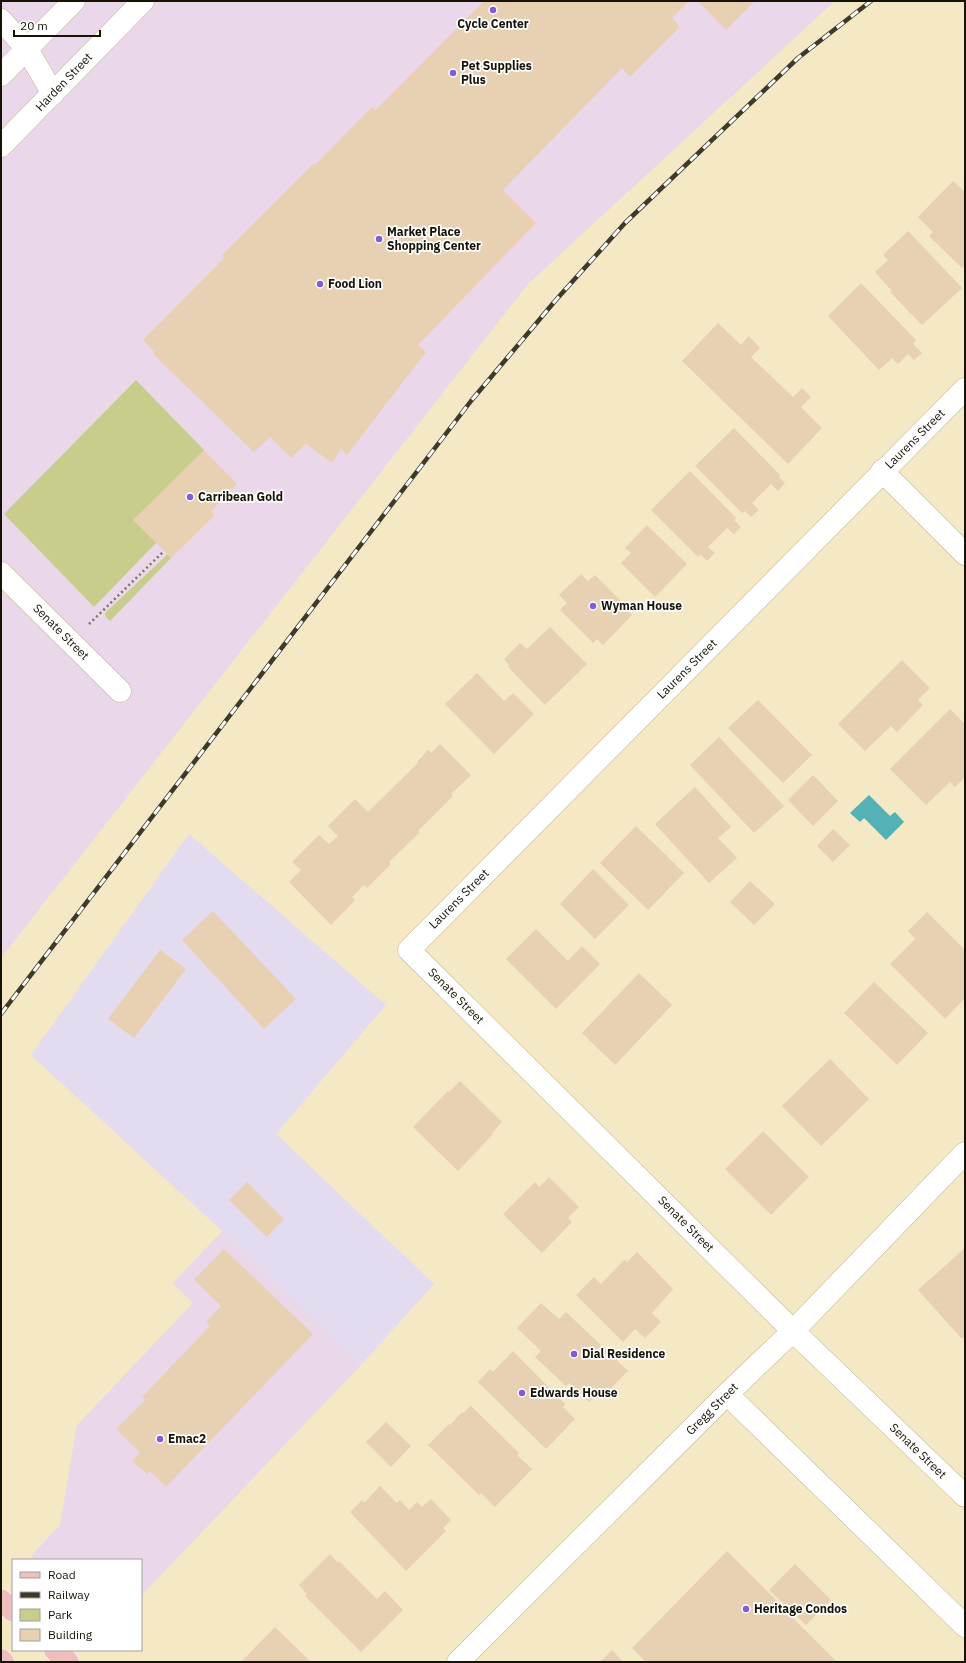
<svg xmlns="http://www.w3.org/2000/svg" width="966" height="1663" font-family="'IBM Plex Sans',sans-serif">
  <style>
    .commercial { fill: #ead8ea }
    .industrial { fill: #e3dbf0 }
    .green { fill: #c9cd8c }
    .water { fill: #54b1b5 }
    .building { fill: #e8d0b2 }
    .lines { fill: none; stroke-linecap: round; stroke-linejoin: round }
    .street-casing { stroke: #c0b492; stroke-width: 23 }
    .secondary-casing { stroke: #c0b492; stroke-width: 23 }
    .primary-casing { stroke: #fff; stroke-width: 23 }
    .path { stroke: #7d755f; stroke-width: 2.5; stroke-dasharray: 2 3; stroke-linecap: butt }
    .street { stroke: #fff; stroke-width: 22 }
    .secondary { stroke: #fff; stroke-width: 22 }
    .primary { stroke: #f1bebe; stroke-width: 22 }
    .rail-casing { stroke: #3f3929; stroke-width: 4.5 }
    .rail { stroke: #fff; stroke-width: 3; stroke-dasharray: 9; stroke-linecap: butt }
    .poi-dot { fill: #815ed8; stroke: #fff; stroke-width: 1.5 }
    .labels { text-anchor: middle; stroke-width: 3.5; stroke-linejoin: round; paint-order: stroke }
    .poi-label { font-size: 12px; font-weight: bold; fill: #161206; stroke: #fff; text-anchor: start }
    .street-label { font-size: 12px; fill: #161206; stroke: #fff }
  </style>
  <rect width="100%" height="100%" fill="#f4e8c5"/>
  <g class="commercial">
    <polygon points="1,1 835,1 528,284 1,958"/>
    <polygon points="222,1231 361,1365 141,1596 141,1560 35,1560 31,1556 60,1525 77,1425 193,1303 173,1283"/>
  </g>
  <polygon class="industrial" points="189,834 386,1005 276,1134 434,1284 361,1365 222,1231 31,1055"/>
  <g class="green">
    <polygon points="136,380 204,450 156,543 94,607 4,514"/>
    <polygon points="168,554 171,558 110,621 105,616 106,612"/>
  </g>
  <polygon class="water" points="869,795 890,816 895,812 904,822 886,840 864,818 860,822 850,813"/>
  <g class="building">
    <polygon points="484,1 689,1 672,18 680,27 630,77 622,68 503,190 536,223 418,345 426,352 347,455 341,449 332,463 306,444 291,458 270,437 254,452 153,354 154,352 143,340 224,258 222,255 314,163 315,165 372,107 376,110"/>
    <polygon points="698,1 755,1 726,30"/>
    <polygon points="953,181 965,192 965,265 962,268 929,236 933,232 918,217"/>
    <polygon points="908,231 962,288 922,325 890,292 892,291 875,272 888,260 883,255"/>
    <polygon points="861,283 916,340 913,344 922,353 914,360 908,354 898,364 892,358 879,370 828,316"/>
    <polygon points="718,323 741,345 749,336 760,348 751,357 793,397 802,388 811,397 801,407 822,428 788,464 682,361"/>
    <polygon points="734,428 780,475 779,477 785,483 778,491 771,484 752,503 759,510 751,517 745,511 742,513 695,466"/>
    <polygon points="204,450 237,484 211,511 215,515 171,558 133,520"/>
    <polygon points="690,471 736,518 734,520 741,527 734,534 727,528 708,547 715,553 707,561 700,554 698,557 651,510"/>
    <polygon points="647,525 687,564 655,597 621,563 631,553 625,548"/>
    <polygon points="581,574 588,581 595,575 621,601 619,603 632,615 603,645 597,639 593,643 560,610 567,603 559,595"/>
    <polygon points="550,627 587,664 545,705 508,667 509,665 504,659 520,643 527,649"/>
    <polygon points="902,660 930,688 918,700 923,705 897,732 891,726 865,751 838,724"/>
    <polygon points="477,673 504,701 513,693 534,714 494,754 445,704"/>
    <polygon points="758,700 812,755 783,783 728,728"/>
    <polygon points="950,709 965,724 965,777 955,787 950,782 926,805 890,769"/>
    <polygon points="719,737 784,806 754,833 690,765"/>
    <polygon points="440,744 471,775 451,794 453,796 418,831 420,832 389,862 391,864 367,888 364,885 352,897 355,900 331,925 289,882 301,870 292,862 319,835 329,844 338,836 328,826 355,799 368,812 418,763 417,762 428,750 431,753"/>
    <polygon points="813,775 838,801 813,826 788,800"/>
    <polygon points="695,787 731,827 718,838 737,858 709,883 655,824"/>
    <polygon points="636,826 684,873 648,910 600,863"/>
    <polygon points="833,829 850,845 833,862 817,846"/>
    <polygon points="593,869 629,905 595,939 560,904"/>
    <polygon points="750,881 775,904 754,925 730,902"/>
    <polygon points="213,911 296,999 264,1029 182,940"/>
    <polygon points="927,912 965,950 965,998 945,1019 890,964 915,939 908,931"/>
    <polygon points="536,929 568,961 582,946 600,964 556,1009 506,959"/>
    <polygon points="160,950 186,969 134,1038 108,1019"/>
    <polygon points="639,973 672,1005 615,1065 582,1033"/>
    <polygon points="874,982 928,1033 897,1065 844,1013"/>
    <polygon points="830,1059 869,1099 821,1146 782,1106"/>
    <polygon points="460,1081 502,1122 492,1133 493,1134 458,1171 413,1127 448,1091 449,1092"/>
    <polygon points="763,1131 809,1177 771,1215 725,1169"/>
    <polygon points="549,1177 579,1207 568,1218 572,1222 542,1253 503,1214 535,1182 539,1187"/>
    <polygon points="247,1182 284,1219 267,1237 229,1200"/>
    <polygon points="965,1248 965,1336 962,1339 918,1290"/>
    <polygon points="224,1249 313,1334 166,1487 150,1471 147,1474 132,1461 140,1453 116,1429 145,1400 142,1397 210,1326 206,1322 221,1306 194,1280"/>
    <polygon points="637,1252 673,1289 652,1313 661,1322 645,1338 635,1329 623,1342 576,1295 594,1277 601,1284 624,1260 627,1262"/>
    <polygon points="541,1303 559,1319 566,1312 628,1371 606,1393 602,1389 589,1402 569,1383 566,1386 535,1357 541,1351 517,1328"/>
    <polygon points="513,1351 565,1404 563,1407 575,1419 546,1449 478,1382 490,1369 493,1372"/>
    <polygon points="471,1406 519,1453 517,1455 532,1469 495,1507 481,1493 479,1495 428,1445 449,1424 450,1425 462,1412 463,1413"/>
    <polygon points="386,1422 411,1446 391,1467 366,1442"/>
    <polygon points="380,1486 397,1503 400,1500 409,1510 417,1502 422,1507 431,1499 451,1520 443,1528 446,1531 406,1571 350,1512 362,1500 364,1503"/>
    <polygon points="727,1551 782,1606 784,1604 769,1590 795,1564 831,1600 806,1625 792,1612 790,1615 837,1662 646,1662 632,1648"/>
    <polygon points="330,1554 338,1563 339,1561 377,1599 385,1591 403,1610 361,1652 305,1596 307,1594 299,1585"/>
    <polygon points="275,1627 311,1662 241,1662"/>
    <polygon points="612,1650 623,1662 600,1662"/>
  </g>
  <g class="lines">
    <defs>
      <g id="street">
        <polyline points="1,20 27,49 53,94"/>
        <polyline points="882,471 965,554"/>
        <polyline points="1,573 120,691"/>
        <polyline points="793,1331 409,950 965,389"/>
      </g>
      <g id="secondary">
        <polyline points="1,75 74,1"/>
        <polyline points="1,146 143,1"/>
        <polyline points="793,1331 965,1496"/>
        <polyline points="727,1394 965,1626"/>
        <polyline points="458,1662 727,1394 793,1331 965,1153"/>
      </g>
      <g id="primary">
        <polyline points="1,1600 13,1611"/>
        <polyline points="55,1650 68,1662"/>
        <polyline points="1,1660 3,1662"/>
      </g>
    </defs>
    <use href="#street" class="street-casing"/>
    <use href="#secondary" class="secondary-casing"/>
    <use href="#primary" class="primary-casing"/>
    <polyline class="path" points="89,624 164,551"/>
    <use href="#street" class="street"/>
    <use href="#secondary" class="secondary"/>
    <use href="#primary" class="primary"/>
    <defs>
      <polyline id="rail" points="1,1014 471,401 555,301 625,223 798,58 871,1"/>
    </defs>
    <use href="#rail" class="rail-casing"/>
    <use href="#rail" class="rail"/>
  </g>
  <g class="poi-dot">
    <circle cx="493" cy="10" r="4"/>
    <circle cx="453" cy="73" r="4"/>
    <circle cx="379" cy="239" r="4"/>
    <circle cx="320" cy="284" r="4"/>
    <circle cx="190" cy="497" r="4"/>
    <circle cx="593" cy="606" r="4"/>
    <circle cx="574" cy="1354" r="4"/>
    <circle cx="522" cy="1393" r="4"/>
    <circle cx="160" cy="1439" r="4"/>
    <circle cx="746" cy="1609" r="4"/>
  </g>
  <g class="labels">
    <g class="poi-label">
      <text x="493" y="28" text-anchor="middle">Cycle Center</text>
      <text x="461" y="70">Pet Supplies<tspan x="461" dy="14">Plus</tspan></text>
      <text x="387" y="236">Market Place<tspan x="387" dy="14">Shopping Center</tspan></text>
      <text x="328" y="288">Food Lion</text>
      <text x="198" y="501">Carribean Gold</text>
      <text x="601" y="610">Wyman House</text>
      <text x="582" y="1358">Dial Residence</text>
      <text x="530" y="1397">Edwards House</text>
      <text x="168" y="1443">Emac2</text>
      <text x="754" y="1613">Heritage Condos</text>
    </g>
    <g class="street-label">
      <text transform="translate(64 82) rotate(-46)" y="4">Harden Street</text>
      <text transform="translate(915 439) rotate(-45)" y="4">Laurens Street</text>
      <text transform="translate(61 632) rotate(45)" y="4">Senate Street</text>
      <text transform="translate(687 669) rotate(-45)" y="4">Laurens Street</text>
      <text transform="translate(459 899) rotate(-45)" y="4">Laurens Street</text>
      <text transform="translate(456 996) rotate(45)" y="4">Senate Street</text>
      <text transform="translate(686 1224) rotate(45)" y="4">Senate Street</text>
      <text transform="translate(712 1409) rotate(-45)" y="4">Gregg Street</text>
      <text transform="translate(918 1451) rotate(44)" y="4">Senate Street</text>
    </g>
  </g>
  <rect width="966" height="1663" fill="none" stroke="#161206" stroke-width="4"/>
  <rect x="12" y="1559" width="130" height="92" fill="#ffffff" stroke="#a2a09b"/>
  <rect x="20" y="1572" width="20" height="6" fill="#f1bebe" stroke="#a2a09b"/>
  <text x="48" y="1579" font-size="12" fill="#161206">Road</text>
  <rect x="20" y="1592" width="20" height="6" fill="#3f3929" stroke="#a2a09b"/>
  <text x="48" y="1599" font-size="12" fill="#161206">Railway</text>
  <rect x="20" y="1609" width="20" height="12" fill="#c9cd8c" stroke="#a2a09b"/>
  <text x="48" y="1619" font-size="12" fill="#161206">Park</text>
  <rect x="20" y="1629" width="20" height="12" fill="#e8d0b2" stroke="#a2a09b"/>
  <text x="48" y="1639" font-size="12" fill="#161206">Building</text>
  <path d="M14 30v6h86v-6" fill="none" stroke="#161206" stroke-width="2"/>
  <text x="20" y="30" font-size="12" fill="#161206" stroke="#ffffff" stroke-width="3" paint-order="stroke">20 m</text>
</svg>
